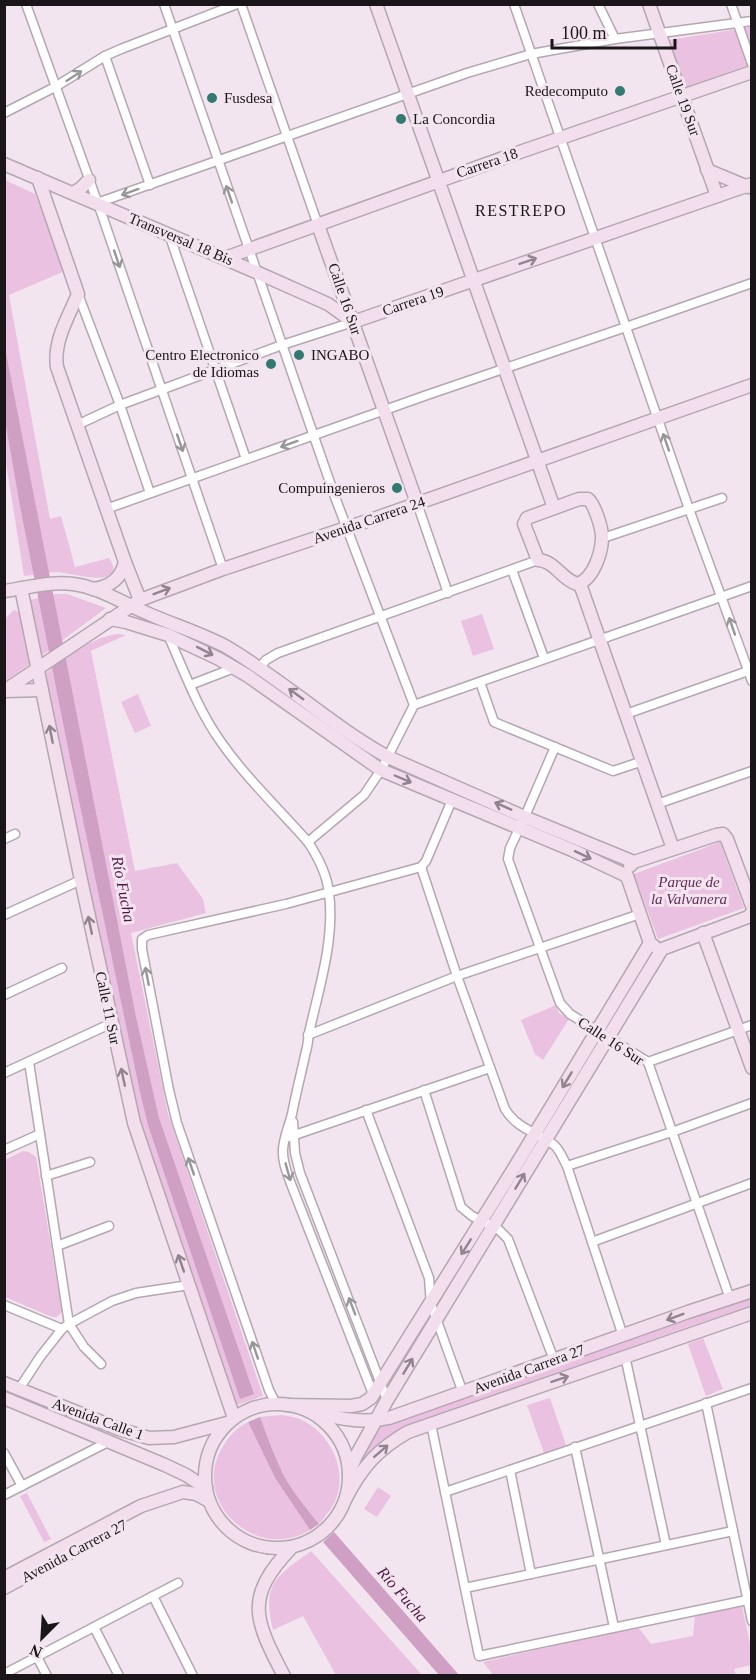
<svg xmlns="http://www.w3.org/2000/svg" width="756" height="1680" font-family="'Times New Roman',serif">
  <style>
    .green { fill: #eac1e0 }
    .water { fill: #d0a0c4 }
    .lines { fill: none; stroke-linecap: round; stroke-linejoin: round }
    .street-casing { stroke: #b4a7b1; stroke-width: 11 }
    .secondary-casing { stroke: #b4a7b1; stroke-width: 15 }
    .street { stroke: #fff; stroke-width: 8 }
    .secondary { stroke: #f3deee; stroke-width: 12 }
    .oneway { stroke: #989697 }
    .oneway2 { stroke: #91848e }
    .poi-dot { fill: #327971; stroke: #f3e5ef; stroke-width: 2 }
    .labels { text-anchor: middle; stroke-width: 6; stroke-linejoin: round; paint-order: stroke }
    .poi-label { font-size: 15px; fill: #1a1518; stroke: #f3e5ef; text-anchor: end }
    .street-label { font-size: 15px; fill: #1a1518; stroke: #f3e5ef }
    .park-label { font-size: 15px; font-style: italic; fill: #642a59; stroke: #f3e5ef }
    .neighbourhood-label { font-size: 16px; letter-spacing: 1.5px; fill: #1a1518; stroke: #f3e5ef }
    .water-label { font-size: 16px; font-style: italic; fill: #4e1645; stroke: #f3e5ef }
  </style>
  <rect width="100%" height="100%" fill="#f3e5ef"/>
  <g class="green">
    <polygon points="751,27 751,64 685,88 669,40"/>
    <path d="M5,180L35,194L65,271L9,295L50,519L61,516L75,567L109,558C131,591 71,573 58,572C47,572 35,575 24,576L5,457Z"/>
    <polygon points="55,594 67,594 106,608 41,656 30,600"/>
    <polygon points="14,610 21,613 31,663 5,681 5,622 7,617"/>
    <polygon points="482,614 494,649 473,656 461,621"/>
    <path d="M119,634L126,635L91,651L135,871L177,863L203,899L206,913L131,933L168,1114L263,1396L234,1406L142,1135L91,912L46,673C68,658 92,636 119,634Z"/>
    <polygon points="138,694 151,726 135,733 121,702"/>
    <polygon points="720,842 744,908 658,939 634,874"/>
    <polygon points="556,1005 559,1013 569,1019 543,1060 535,1054 521,1020"/>
    <polygon points="23,1151 29,1152 36,1157 62,1312 57,1317 52,1317 5,1297 5,1160"/>
    <path d="M751,1297V1306C637,1343 525,1386 411,1424L398,1431L362,1461L359,1459L377,1425L395,1423L410,1418L613,1344Z"/>
    <polygon points="703,1338 723,1389 706,1396 688,1344"/>
    <polygon points="550,1398 566,1445 544,1453 527,1405"/>
    <path d="M281,1415C288,1416 297,1417 304,1421C334,1437 351,1478 331,1509C327,1514 323,1519 319,1524C306,1508 293,1492 283,1474C274,1455 267,1436 260,1417Z"/>
    <path d="M248,1422L275,1478L310,1530C257,1563 190,1502 222,1448C228,1437 236,1428 248,1422Z"/>
    <polygon points="378,1487 391,1496 377,1517 364,1509"/>
    <polygon points="27,1493 51,1539 44,1542 20,1496"/>
    <path d="M311,1551L422,1675H336L303,1616L273,1630C262,1584 275,1577 311,1551Z"/>
    <polygon points="742,1606 751,1649 751,1665 734,1669 736,1675 493,1675 483,1662 638,1627 651,1644 693,1636 695,1615"/>
  </g>
  <g class="water">
    <polygon points="4,343 136,1017 159,1118 254,1394 240,1399 148,1125 140,1092 69,753 20,506 5,420"/>
    <path d="M260,1417C267,1436 274,1455 283,1474C293,1492 306,1508 319,1524L310,1530L275,1478L248,1422Z"/>
    <polygon points="334,1532 459,1675 439,1675 323,1542"/>
  </g>
  <g class="lines">
    <defs>
      <g id="street">
        <polyline points="26,4 102,215 223,569"/>
        <polyline points="164,4 335,497 414,705"/>
        <polyline points="241,4 318,225"/>
        <polyline points="514,4 689,509 752,681"/>
        <polyline points="598,4 615,39"/>
        <polyline points="731,4 752,64"/>
        <polyline points="105,56 150,185"/>
        <polyline points="4,113 55,87 105,56 121,49 237,4"/>
        <polyline points="97,203 467,73 531,54 615,39 752,21"/>
        <polyline points="169,234 246,459"/>
        <polyline points="78,294 120,405 150,493"/>
        <polyline points="77,425 120,405 282,345 353,322"/>
        <polyline points="417,503 448,593"/>
        <polyline points="106,509 427,395 626,327 752,283"/>
        <polyline points="603,538 722,498"/>
        <polyline points="512,570 544,658"/>
        <path d="M168,635C184,671 198,710 221,742C246,778 279,809 308,842C318,857 327,875 329,893C335,939 319,988 309,1033C308,1039 308,1045 306,1051C302,1070 297,1089 293,1109C291,1122 284,1135 283,1149C282,1161 287,1173 291,1184L373,1394"/>
        <polyline points="259,668 266,660 278,653 538,560"/>
        <polyline points="480,682 494,722 613,771 643,761"/>
        <polyline points="190,685 234,668"/>
        <polyline points="626,714 751,670"/>
        <polyline points="555,747 526,814 510,848 508,859 560,1003 570,1014 648,1062 730,1299"/>
        <polyline points="657,804 752,771"/>
        <polyline points="4,839 15,834"/>
        <polyline points="308,842 364,795 381,770 414,705 752,586"/>
        <path d="M421,867L457,976L505,1109C517,1129 537,1132 554,1145C560,1150 563,1159 567,1166L623,1336"/>
        <polyline points="4,915 81,880"/>
        <polyline points="4,995 62,968"/>
        <polyline points="308,1035 457,976 640,914"/>
        <polyline points="29,1062 69,1324 84,1347 101,1364"/>
        <polyline points="648,1062 752,1025"/>
        <polyline points="4,1073 112,1023"/>
        <polyline points="424,1090 461,1207 472,1216 498,1229 508,1239 554,1360"/>
        <polyline points="366,1110 429,1278 431,1304 463,1393"/>
        <polyline points="293,1122 295,1153 300,1173 387,1400"/>
        <polyline points="289,1137 490,1068"/>
        <polyline points="4,1150 40,1134"/>
        <polyline points="567,1166 672,1132 752,1103"/>
        <polyline points="46,1176 90,1162"/>
        <polyline points="592,1242 752,1183"/>
        <polyline points="57,1246 109,1226"/>
        <polyline points="4,1305 62,1329"/>
        <polyline points="625,1356 666,1545"/>
        <polyline points="19,1389 40,1357 62,1329 69,1324 112,1301 136,1293 189,1285"/>
        <polyline points="706,1403 752,1621"/>
        <polyline points="276,1404 269,1390 177,1123 169,1090 142,949 142,939 148,935 286,904 421,867 426,861 452,800"/>
        <polyline points="431,1424 479,1656 752,1599"/>
        <polyline points="575,1447 614,1627"/>
        <polyline points="4,1453 22,1486"/>
        <polyline points="510,1470 531,1574"/>
        <polyline points="445,1492 752,1388"/>
        <polyline points="4,1495 110,1441"/>
        <polyline points="465,1588 733,1531"/>
        <polyline points="153,1596 193,1676"/>
        <polyline points="94,1627 119,1676"/>
        <polyline points="37,1657 47,1676"/>
        <polyline points="4,1674 178,1583"/>
      </g>
      <g id="secondary">
        <polyline points="376,4 554,508"/>
        <polyline points="649,4 717,196"/>
        <polyline points="4,164 256,272 328,304 353,322 752,184"/>
        <polyline points="707,170 748,187"/>
        <path d="M38,178L78,294C69,316 53,341 57,367L125,562L140,600"/>
        <polyline points="73,193 81,188 89,180"/>
        <polyline points="318,225 417,503"/>
        <polyline points="225,258 517,153 752,72"/>
        <path d="M579,499H588C595,505 603,530 602,540C601,554 593,580 577,584C561,579 555,561 538,560L524,524L527,518Z"/>
        <polyline points="580,584 673,849"/>
        <polyline points="21,588 81,880 134,1123 234,1418"/>
        <path d="M93,589C110,587 121,579 125,562"/>
        <path d="M4,591C27,588 50,581 73,584C99,587 124,604 149,614C174,625 200,633 225,646C282,679 330,725 388,757L529,819L634,862"/>
        <polyline points="110,619 126,622 168,635 219,659 248,676 381,770 572,850 627,876"/>
        <polyline points="4,691 140,600 223,569 376,518 752,385"/>
        <polyline points="5,691 42,690"/>
        <polyline points="630,866 634,862 716,835 723,834 727,839 752,906"/>
        <polyline points="627,876 650,943 654,946"/>
        <polyline points="703,933 752,1068"/>
        <polyline points="662,949 748,917 752,913"/>
        <polyline points="4,1383 119,1429 149,1438 174,1437 227,1423"/>
        <polyline points="4,1398 165,1465 186,1475 206,1488"/>
        <circle cx="277" cy="1476" r="72"/>
        <polyline points="286,1405 351,1406 362,1404 371,1398 513,1170 650,943"/>
        <path d="M307,1410C334,1418 361,1424 389,1418L688,1312L752,1291"/>
        <polyline points="349,1472 356,1456 386,1402 662,949"/>
        <path d="M346,1498C362,1467 378,1449 408,1432L752,1313"/>
        <polyline points="4,1578 141,1506 183,1492 196,1494 209,1501"/>
        <polyline points="4,1588 94,1540"/>
        <path d="M284,1676C254,1619 244,1597 292,1547"/>
      </g>
    </defs>
    <use href="#street" class="street-casing"/>
    <use href="#secondary" class="secondary-casing"/>
    <use href="#street" class="street"/>
    <use href="#secondary" class="secondary"/>
  </g>
  <defs><path id="oneway-shaft" d="M-6 0H5M1.5-3L5.5 0L1.5 3" fill="none" stroke-width="1.6" stroke-linecap="round" stroke-linejoin="round" transform="scale(1.5)"/></defs>
  <g class="oneway">
    <use href="#oneway-shaft" transform="translate(74 76) rotate(-33)"/>
    <use href="#oneway-shaft" transform="translate(130 192) rotate(160)"/>
    <use href="#oneway-shaft" transform="translate(229 194) rotate(-109)"/>
    <use href="#oneway-shaft" transform="translate(117 259) rotate(71)"/>
    <use href="#oneway-shaft" transform="translate(666 442) rotate(-109)"/>
    <use href="#oneway-shaft" transform="translate(180 443) rotate(71)"/>
    <use href="#oneway-shaft" transform="translate(289 444) rotate(160)"/>
    <use href="#oneway-shaft" transform="translate(732 626) rotate(-109)"/>
    <use href="#oneway-shaft" transform="translate(147 976) rotate(-101)"/>
    <use href="#oneway-shaft" transform="translate(191 1166) rotate(-109)"/>
    <use href="#oneway-shaft" transform="translate(288 1172) rotate(74)"/>
    <use href="#oneway-shaft" transform="translate(352 1306) rotate(-111)"/>
    <use href="#oneway-shaft" transform="translate(255 1350) rotate(-109)"/>
  </g>
  <g class="oneway2">
    <use href="#oneway-shaft" transform="translate(528 261) rotate(-19)"/>
    <use href="#oneway-shaft" transform="translate(162 591) rotate(-21)"/>
    <use href="#oneway-shaft" transform="translate(205 651) rotate(27)"/>
    <use href="#oneway-shaft" transform="translate(296 694) rotate(-144)"/>
    <use href="#oneway-shaft" transform="translate(51 734) rotate(-101)"/>
    <use href="#oneway-shaft" transform="translate(403 779) rotate(23)"/>
    <use href="#oneway-shaft" transform="translate(503 806) rotate(-156)"/>
    <use href="#oneway-shaft" transform="translate(583 855) rotate(25)"/>
    <use href="#oneway-shaft" transform="translate(90 925) rotate(-102)"/>
    <use href="#oneway-shaft" transform="translate(123 1077) rotate(-102)"/>
    <use href="#oneway-shaft" transform="translate(567 1080) rotate(121)"/>
    <use href="#oneway-shaft" transform="translate(520 1181) rotate(-59)"/>
    <use href="#oneway-shaft" transform="translate(466 1247) rotate(122)"/>
    <use href="#oneway-shaft" transform="translate(181 1263) rotate(-109)"/>
    <use href="#oneway-shaft" transform="translate(675 1317) rotate(159)"/>
    <use href="#oneway-shaft" transform="translate(408 1366) rotate(-59)"/>
    <use href="#oneway-shaft" transform="translate(560 1379) rotate(-19)"/>
    <use href="#oneway-shaft" transform="translate(381 1451) rotate(-41)"/>
  </g>
  <g class="poi-dot">
    <circle cx="620" cy="91" r="6"/>
    <circle cx="212" cy="98" r="6"/>
    <circle cx="401" cy="119" r="6"/>
    <circle cx="299" cy="355" r="6"/>
    <circle cx="271" cy="364" r="6"/>
    <circle cx="397" cy="488" r="6"/>
  </g>
  <g class="labels">
    <g class="poi-label">
      <text x="608" y="96">Redecomputo</text>
      <text x="224" y="103" text-anchor="start">Fusdesa</text>
      <text x="413" y="124" text-anchor="start">La Concordia</text>
      <text x="259" y="360">Centro Electronico<tspan x="259" dy="17">de Idiomas</tspan></text>
      <text x="311" y="360" text-anchor="start">INGABO</text>
      <text x="385" y="493">Compuingenieros</text>
    </g>
    <g class="street-label">
      <text transform="translate(683 100) rotate(70)" y="5">Calle 19 Sur</text>
      <text transform="translate(487 163) rotate(-19)" y="5">Carrera 18</text>
      <text transform="translate(181 239) rotate(23)" y="5">Transversal 18 Bis</text>
      <text transform="translate(345 299) rotate(71)" y="5">Calle 16 Sur</text>
      <text transform="translate(413 301) rotate(-19)" y="5">Carrera 19</text>
      <text transform="translate(369 520) rotate(-19)" y="5">Avenida Carrera 24</text>
      <text transform="translate(108 1008) rotate(78)" y="5">Calle 11 Sur</text>
      <text transform="translate(611 1041) rotate(33)" y="5">Calle 16 Sur</text>
      <text transform="translate(529 1369) rotate(-20)" y="5">Avenida Carrera 27</text>
      <text transform="translate(98 1419) rotate(20)" y="5">Avenida Calle 1</text>
      <text transform="translate(74 1551) rotate(-28)" y="5">Avenida Carrera 27</text>
    </g>
    <g class="park-label">
      <text x="689" y="887">Parque de<tspan x="689" dy="17">la Valvanera</tspan></text>
    </g>
    <g class="neighbourhood-label">
      <text x="521" y="216">RESTREPO</text>
    </g>
    <g class="water-label">
      <text transform="translate(124 889) rotate(79)" y="6">Río Fucha</text>
      <text transform="translate(403 1594) rotate(49)" y="6">Río Fucha</text>
    </g>
  </g>
  <rect width="756" height="1680" fill="none" stroke="#1a1518" stroke-width="12"/>
  <g transform="translate(42 1638) rotate(204)" stroke="#f3e5ef" stroke-width="4.5" paint-order="stroke">
  <path d="M0-4.5L10 22L0 15L-10 22Z" fill="#1a1518"/>
  <text y="-9" font-size="16" font-weight="bold" text-anchor="middle" fill="#1a1518">N</text>
  </g>
  <path d="M552 39v9h123v-9" fill="none" stroke="#1a1518" stroke-width="3"/>
  <text x="561" y="39" font-size="18" fill="#1a1518" stroke="#f3e5ef" stroke-width="4.5" paint-order="stroke">100 m</text>
</svg>
